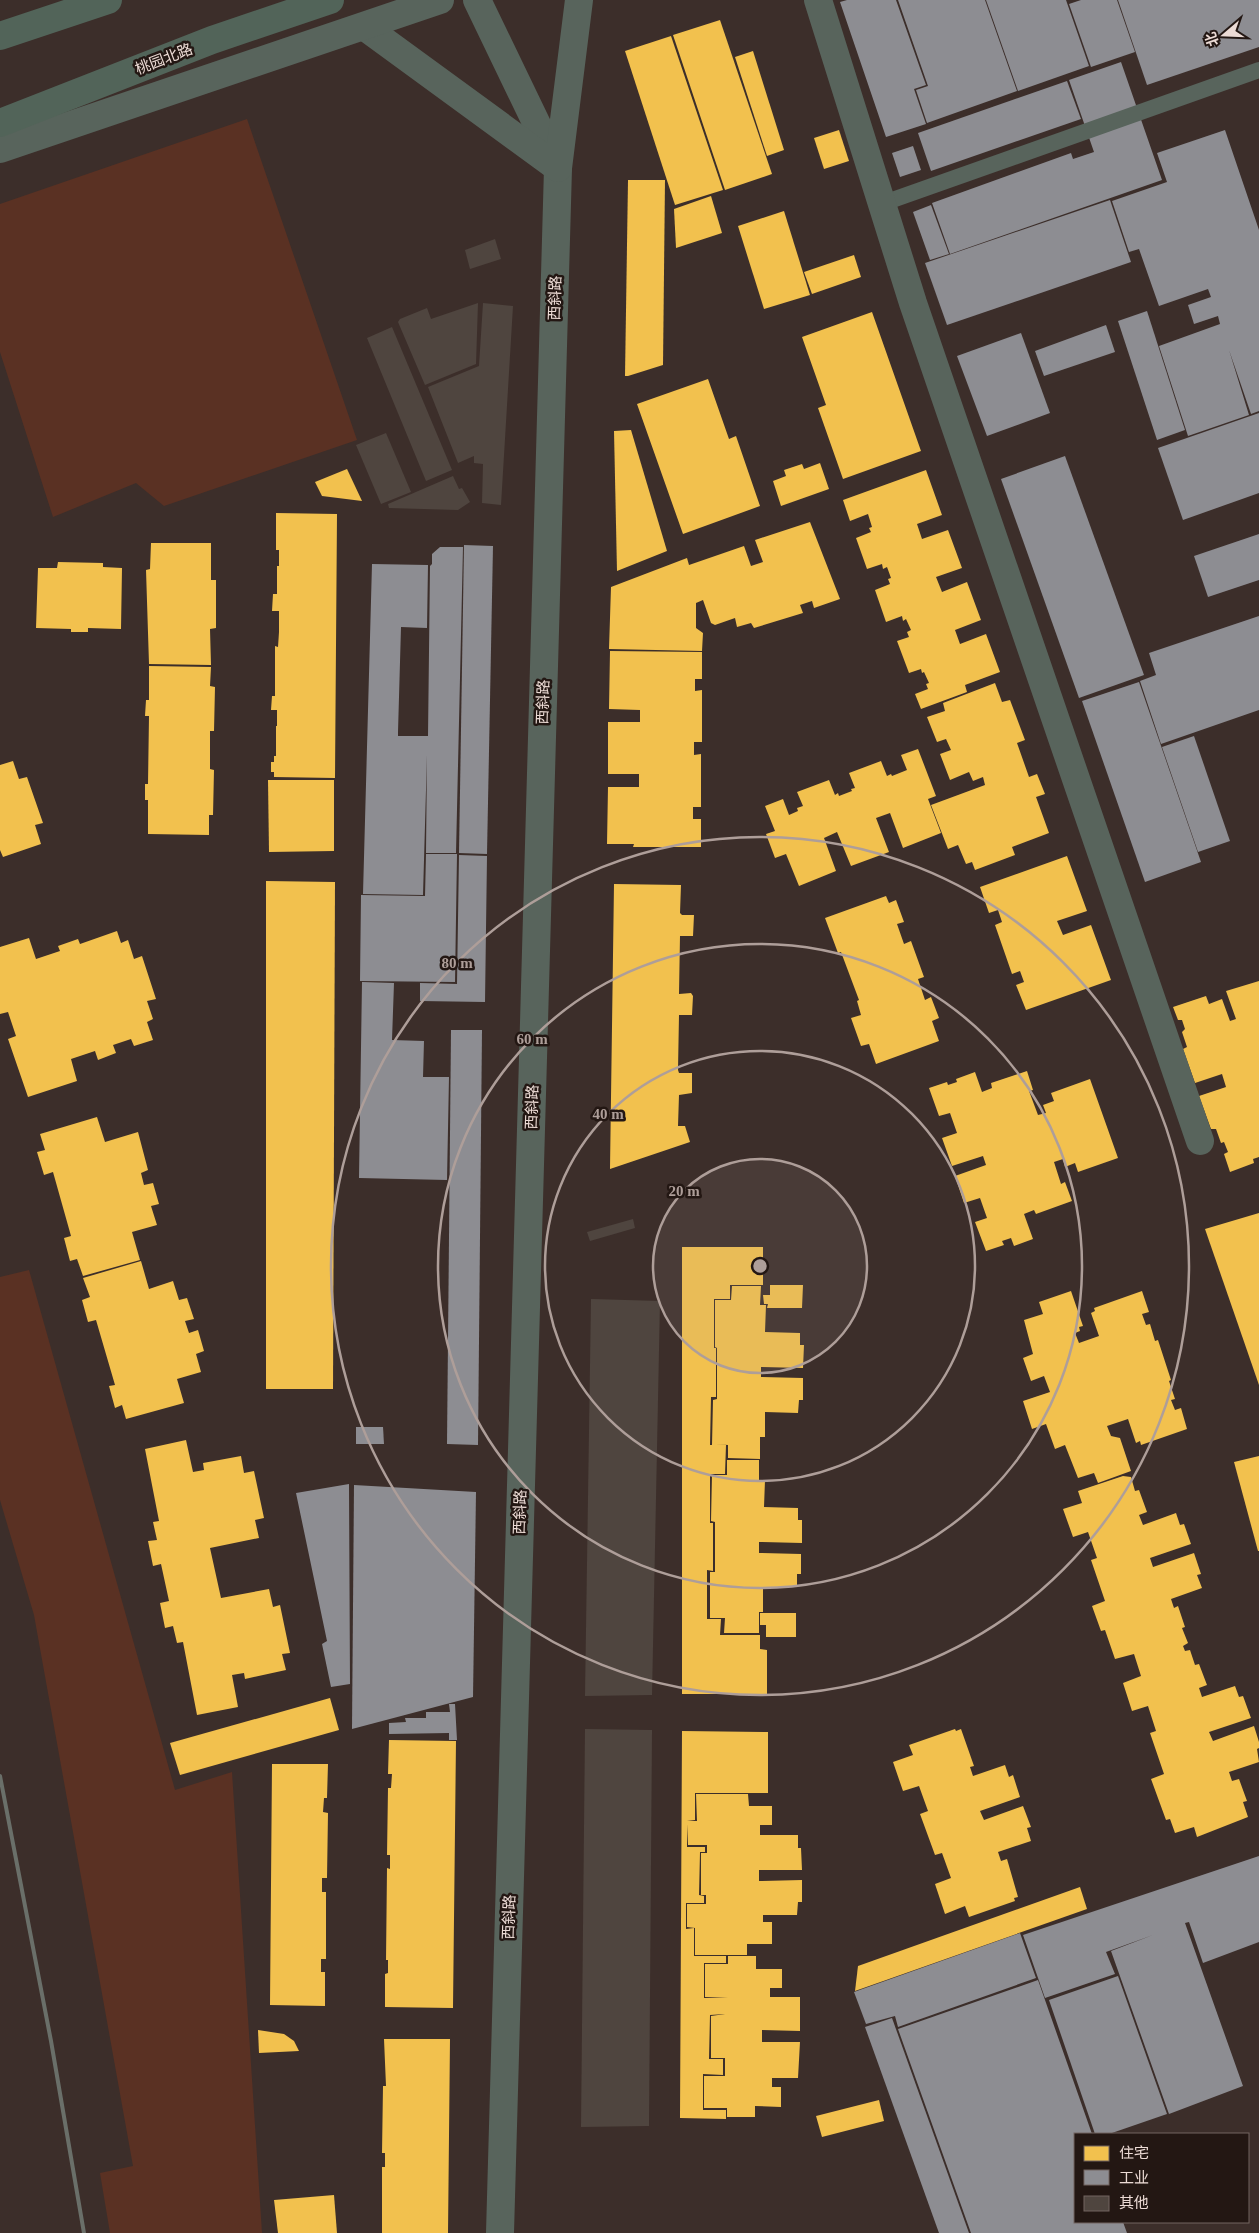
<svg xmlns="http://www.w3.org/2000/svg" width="1259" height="2233" font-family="'Times New Roman','Noto Sans SC',serif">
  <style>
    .green { fill: #5a3123 }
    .homes { fill: #f2c14e }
    .industry { fill: #8d8d92 }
    .building { fill: #4f453f }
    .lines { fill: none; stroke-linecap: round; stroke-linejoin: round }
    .service { stroke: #58645c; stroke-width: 16 }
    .minor { stroke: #58645c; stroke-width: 28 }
    .tertiary { stroke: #58645c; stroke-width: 28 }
    .secondary { stroke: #526459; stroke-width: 28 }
    .rail { stroke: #6a6f69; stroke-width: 4 }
    .ring { fill: none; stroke: #ae9e99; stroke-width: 2.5 }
    .labels { text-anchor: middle; stroke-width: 5; stroke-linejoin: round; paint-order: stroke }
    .street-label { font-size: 15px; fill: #ecdbd5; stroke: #231713 }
    .centre { fill: #ae9e99; stroke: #231713; stroke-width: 2.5 }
    .ring-label { font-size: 15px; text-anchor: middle; font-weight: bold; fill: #ae9e99; stroke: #231713; stroke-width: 5; stroke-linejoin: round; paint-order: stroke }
  </style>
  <rect width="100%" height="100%" fill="#3c2e2a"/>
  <g class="green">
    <polygon points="247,119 357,440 164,506 136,483 53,517 0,352 0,204"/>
    <polygon points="29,1270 175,1790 232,1772 262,2233 110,2233 100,2173 133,2166 34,1615 0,1500 0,1277"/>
  </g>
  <g class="homes">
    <polygon points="720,20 772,174 725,190 673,35"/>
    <polygon points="671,36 723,190 675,205 625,51"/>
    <polygon points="753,51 784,150 767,156 735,57"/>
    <polygon points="839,130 849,161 824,169 814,138"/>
    <polygon points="628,180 665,180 663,365 628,376 625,376"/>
    <polygon points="711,196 722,233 676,248 674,209"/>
    <polygon points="784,211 810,295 764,309 738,226"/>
    <polygon points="854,255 861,277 812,294 804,272"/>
    <polygon points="872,312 921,451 843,479 818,408 826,405 802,337"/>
    <polygon points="708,379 729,439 736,436 760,506 683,534 637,404"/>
    <polygon points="631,430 667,551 617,571 614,431"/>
    <polygon points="820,463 829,489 781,506 773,481 786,476 784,470 802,464 804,469"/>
    <polygon points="347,469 362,501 322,496 315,482"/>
    <polygon points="926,470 942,515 917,524 922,539 948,530 962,568 936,577 942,592 967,582 981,620 955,630 960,644 986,634 1000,672 965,685 967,692 921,709 915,694 928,689 926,684 929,683 924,672 922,673 921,669 909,673 897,641 909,637 907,632 911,630 906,619 903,621 902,616 886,622 875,590 890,584 888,579 891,578 887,567 883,569 882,564 867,569 856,538 871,532 869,528 872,527 868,514 850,521 843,500"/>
    <polygon points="276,513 337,514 335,778 274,777 274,772 271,772 271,762 274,762 274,756 276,756 276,726 277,726 277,710 271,710 272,696 275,696 275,646 278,647 279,632 279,611 272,611 273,594 277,594 277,566 279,566 279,550 276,550"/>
    <polygon points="810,522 840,599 814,608 812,601 800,605 803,613 754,628 751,623 737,627 735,618 715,625 711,623 703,600 696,603 696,628 703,633 702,651 609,649 611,587 687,558 689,565 744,546 751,566 763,562 755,540"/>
    <polygon points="151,543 211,543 211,580 216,580 216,628 210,629 211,665 149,664 146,570 150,569"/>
    <polygon points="58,562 103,563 103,567 122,568 121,629 88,628 88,632 71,632 71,629 36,628 38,568 57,568"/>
    <polygon points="610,651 702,652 702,679 695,679 695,691 702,690 702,742 694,742 694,755 701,754 701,807 693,807 693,819 701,819 701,847 633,847 634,844 607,844 608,787 639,787 639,774 608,774 608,722 640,722 640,710 609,709"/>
    <polygon points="149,666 211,667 210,686 215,687 214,731 210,731 210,769 214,770 213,815 209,815 209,835 148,834 148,800 145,800 145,784 148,784 149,716 145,716 146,700 149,700"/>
    <polygon points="995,683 1002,702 1010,700 1025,740 1017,743 1029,777 1037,774 1045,794 1036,797 1049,833 1012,847 1015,855 975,870 972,862 966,864 958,845 948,849 931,805 985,785 983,777 973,781 969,772 950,780 940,754 951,750 946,739 937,742 927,717 945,711 943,703"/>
    <polygon points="918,749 936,796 928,799 941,833 903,848 890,813 876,818 889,852 851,866 837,832 824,838 836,871 799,886 786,854 775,858 766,834 775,831 765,806 783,799 789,815 798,811 797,808 803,806 797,792 829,780 835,795 838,793 839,796 852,791 851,789 855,788 849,773 881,761 887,776 891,774 892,776 907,770 901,755"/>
    <polygon points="13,761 19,779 27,777 43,823 35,825 41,844 3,857 0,850 0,765"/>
    <polygon points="268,780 334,780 334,851 269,852"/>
    <polygon points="1067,856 1087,911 1057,921 1063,935 1091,925 1111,980 1026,1010 1016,985 1024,982 1020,971 1012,974 995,925 1002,922 998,910 989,913 980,887"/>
    <polygon points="266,881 335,882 333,1389 266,1389"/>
    <polygon points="614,884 681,885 680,913 682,915 694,915 693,936 680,936 679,994 691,993 693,996 692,1015 679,1015 678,1070 679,1073 692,1073 692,1093 679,1095 678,1126 685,1126 690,1142 610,1169"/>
    <polygon points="886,896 889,903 896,900 904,922 897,924 904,944 911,941 924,977 918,979 925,1000 931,997 939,1018 932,1021 939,1041 876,1064 869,1044 861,1046 851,1018 861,1015 857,1001 859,1000 841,952 838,953 825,918"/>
    <polygon points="117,931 121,943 128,940 134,959 142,956 156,999 147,1001 153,1019 147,1022 153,1040 134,1046 131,1039 113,1045 116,1053 98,1060 95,1051 71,1059 77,1081 28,1097 8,1039 16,1036 8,1012 0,1014 0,947 29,938 36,959 60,951 58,946 78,939 80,944"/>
    <polygon points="1259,981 1259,1157 1253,1159 1254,1163 1230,1172 1224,1154 1228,1152 1224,1142 1221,1143 1216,1129 1211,1129 1199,1096 1226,1087 1222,1074 1195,1083 1183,1049 1187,1047 1182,1032 1185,1029 1182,1020 1178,1020 1173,1007 1206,996 1209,1004 1222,999 1230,1021 1236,1019 1226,991"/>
    <polygon points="1027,1071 1033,1090 1029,1091 1038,1115 1046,1113 1043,1105 1054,1101 1051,1093 1090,1079 1118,1158 1078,1172 1075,1163 1065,1167 1063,1159 1054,1162 1061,1184 1065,1182 1072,1201 1036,1214 1034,1210 1024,1214 1033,1239 1014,1246 1011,1238 1002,1241 1004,1245 986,1251 975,1222 987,1218 980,1198 964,1203 955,1176 986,1165 983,1156 952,1166 942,1138 957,1133 950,1113 939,1116 929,1088 947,1082 948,1085 957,1082 956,1079 975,1072 982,1092 992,1088 991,1083"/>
    <polygon points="97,1117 105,1142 138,1132 148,1170 141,1173 144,1185 153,1183 159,1204 151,1206 157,1225 132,1232 140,1260 83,1276 77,1259 70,1261 64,1238 71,1236 53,1172 44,1175 37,1152 45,1150 40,1134"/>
    <polygon points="1259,1213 1259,1385 1205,1229"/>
    <polygon points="682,1247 763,1247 763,1285 730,1285 730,1299 714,1299 714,1348 716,1348 716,1397 711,1397 710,1445 712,1445 713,1400 717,1399 717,1348 715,1347 715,1300 731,1300 732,1286 761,1286 760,1305 766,1305 765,1332 800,1333 800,1345 804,1345 803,1368 761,1367 761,1377 803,1378 803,1400 799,1400 798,1413 765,1412 765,1437 760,1437 760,1459 728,1458 728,1445 715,1444 726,1445 725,1474 710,1474 710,1523 713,1523 713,1571 707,1570 707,1619 721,1619 720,1635 760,1635 760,1649 767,1650 767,1694 682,1694"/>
    <polygon points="141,1261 149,1289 173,1281 179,1300 187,1298 194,1319 185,1321 189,1333 198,1330 204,1351 196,1354 201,1372 177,1379 184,1403 126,1419 122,1405 115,1408 109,1386 115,1385 96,1320 88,1322 82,1300 90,1297 83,1278"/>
    <polygon points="770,1285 803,1285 802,1308 767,1308 768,1304 764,1304 763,1295 770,1295"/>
    <polygon points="1071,1291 1083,1326 1079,1327 1080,1331 1075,1333 1079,1343 1099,1336 1091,1313 1095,1311 1094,1308 1142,1291 1149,1312 1142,1314 1146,1325 1150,1324 1155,1341 1158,1340 1171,1380 1169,1381 1175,1399 1171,1400 1175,1410 1181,1408 1187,1429 1141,1445 1140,1441 1136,1443 1128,1419 1107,1426 1111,1436 1120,1438 1131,1471 1098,1483 1094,1473 1078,1478 1065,1445 1055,1449 1046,1424 1032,1429 1023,1401 1050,1392 1044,1376 1031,1381 1023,1358 1033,1354 1024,1320 1043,1314 1039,1302"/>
    <polygon points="186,1440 193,1472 204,1470 203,1463 241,1456 244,1473 254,1471 264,1518 255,1520 259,1538 210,1548 221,1598 269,1589 273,1607 280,1605 290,1653 282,1654 286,1670 245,1679 244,1673 232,1675 238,1707 197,1715 183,1642 177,1643 173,1626 165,1628 160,1603 169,1601 161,1564 153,1566 148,1541 157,1540 153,1522 159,1521 145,1449"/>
    <polygon points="1259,1456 1259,1551 1258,1551 1234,1462"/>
    <polygon points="727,1460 759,1460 759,1480 765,1480 764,1507 798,1508 798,1520 802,1520 802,1543 759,1542 759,1553 801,1554 801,1574 797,1574 797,1587 763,1587 763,1612 759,1612 759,1633 724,1633 725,1618 710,1618 710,1572 715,1572 715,1522 711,1521 712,1475 727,1475"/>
    <polygon points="1123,1476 1131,1477 1135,1491 1139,1490 1147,1512 1139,1515 1143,1525 1176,1513 1180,1525 1184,1524 1191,1544 1150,1558 1153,1567 1194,1553 1201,1574 1197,1575 1202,1588 1171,1599 1174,1608 1178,1606 1185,1627 1182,1628 1188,1643 1183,1646 1185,1651 1190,1650 1195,1665 1199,1664 1207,1685 1199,1688 1202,1697 1235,1686 1239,1697 1243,1696 1251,1718 1209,1732 1213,1741 1254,1726 1259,1742 1259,1748 1257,1749 1259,1762 1229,1772 1232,1781 1239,1779 1247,1801 1243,1802 1248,1817 1197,1837 1194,1827 1175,1833 1170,1819 1166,1820 1151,1779 1164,1774 1150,1733 1156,1731 1148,1706 1132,1711 1123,1683 1141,1676 1134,1654 1115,1659 1105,1630 1101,1631 1092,1606 1105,1601 1091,1560 1097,1558 1088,1532 1073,1537 1063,1509 1082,1503 1078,1491"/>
    <polygon points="760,1613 796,1613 796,1637 766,1637 766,1625 760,1625"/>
    <polygon points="330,1698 339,1730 180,1775 170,1743"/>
    <polygon points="955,1729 956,1731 961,1729 974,1766 970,1767 973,1776 1005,1765 1009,1777 1013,1775 1020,1797 980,1811 984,1820 1023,1806 1031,1827 1027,1828 1031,1841 998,1852 1001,1861 1007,1859 1018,1897 1014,1898 1015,1901 969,1917 965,1906 945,1914 935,1884 951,1878 942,1853 935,1855 920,1814 928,1811 919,1786 903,1791 893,1762 913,1755 909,1745"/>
    <polygon points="682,1731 768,1732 768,1793 695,1793 695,1820 687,1821 697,1821 696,1794 748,1794 749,1806 772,1806 772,1825 760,1825 760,1835 798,1835 798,1848 801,1848 802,1870 759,1870 759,1881 802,1880 802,1902 798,1902 797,1915 763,1915 763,1922 772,1922 772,1944 747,1944 747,1955 695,1955 695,1928 687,1927 687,1904 706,1904 706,1895 701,1895 701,1853 707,1853 707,1845 688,1845 687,1824 687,1847 705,1847 705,1852 700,1852 699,1895 704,1896 704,1903 686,1903 686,1929 694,1928 694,1956 726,1956 726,1963 704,1963 704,1998 728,1998 705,1997 705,1964 728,1964 728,1956 756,1956 756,1969 782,1969 782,1988 770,1988 770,1997 800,1997 800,2031 762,2030 762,2042 800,2042 798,2078 772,2078 772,2087 781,2087 781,2107 755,2106 755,2117 727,2117 727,2108 704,2108 704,2076 725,2076 725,2058 711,2058 711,2016 725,2014 710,2015 709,2059 723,2059 723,2075 703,2074 703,2110 726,2110 726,2119 680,2118"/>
    <polygon points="389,1740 456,1741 453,2008 385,2007 385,1974 388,1973 388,1960 386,1960 387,1868 390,1869 390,1855 387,1855 388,1788 391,1788 392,1774 388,1774"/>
    <polygon points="272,1764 328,1764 327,1798 324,1798 323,1812 328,1813 327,1878 322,1878 322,1892 326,1892 326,1959 321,1959 321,1972 325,1972 325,2006 270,2005"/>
    <polygon points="1080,1887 1087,1909 855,1991 858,1966"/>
    <polygon points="258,2030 284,2034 294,2041 299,2051 259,2053"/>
    <polygon points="384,2039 450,2039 448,2233 382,2233 382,2167 385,2167 385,2153 382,2153 383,2086 386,2086"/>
    <polygon points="879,2100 884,2121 822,2137 816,2116"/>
    <polygon points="334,2195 337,2233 278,2233 274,2200"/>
  </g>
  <g class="industry">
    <polygon points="847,0 896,0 926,85 914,89 926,124 886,137 840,2"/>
    <polygon points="898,0 985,0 1017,91 927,123 916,90 928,86"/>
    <polygon points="986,0 1066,0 1089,66 1018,91"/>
    <polygon points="1081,0 1117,0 1135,52 1091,67 1069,4"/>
    <polygon points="1118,0 1259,0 1259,47 1147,85"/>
    <polygon points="1121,62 1162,180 950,254 932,203 1071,153 1073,159 1094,152 1069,80"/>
    <polygon points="1067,81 1081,119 931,171 918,133"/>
    <polygon points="1225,130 1259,230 1259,411 1251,414 1229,350 1249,415 1188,436 1159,346 1220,324 1218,316 1194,324 1188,305 1211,297 1208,289 1159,306 1139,249 1129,252 1112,201 1167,182 1157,153"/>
    <polygon points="913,146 921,170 900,177 892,153"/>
    <polygon points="1110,200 1131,262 947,325 925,263"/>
    <polygon points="931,205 949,254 930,260 913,212"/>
    <polygon points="1147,311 1185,430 1157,440 1118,321"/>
    <polygon points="1106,325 1115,352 1044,376 1035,351"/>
    <polygon points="1021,333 1050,413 987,436 957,356"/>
    <polygon points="1259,413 1259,493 1183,520 1158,448"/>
    <polygon points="1065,456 1144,675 1079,698 1001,479"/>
    <polygon points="1259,534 1259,580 1208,597 1194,556"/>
    <polygon points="464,545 493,546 487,854 459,853"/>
    <polygon points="440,547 463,547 456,853 426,853 427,755 423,895 363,894 372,564 428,565 427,628 401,627 398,732 398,736 428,736 430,566 432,564 432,554"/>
    <polygon points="1259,616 1259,710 1161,744 1140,681 1156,675 1149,653"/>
    <polygon points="1139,682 1201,862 1145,882 1082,701"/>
    <polygon points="1194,736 1230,841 1198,852 1162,747"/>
    <polygon points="426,854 457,854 455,982 360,981 361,895 425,896"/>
    <polygon points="459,855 487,856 485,1002 420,1001 420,983 457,984"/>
    <polygon points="362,982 394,983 392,1040 424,1041 423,1077 449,1077 447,1180 359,1178"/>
    <polygon points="451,1030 482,1030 478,1445 447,1444"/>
    <polygon points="356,1427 383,1427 384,1444 356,1444"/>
    <polygon points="349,1484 350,1684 331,1687 322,1644 327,1641 296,1493"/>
    <polygon points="354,1485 476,1492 473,1697 352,1729"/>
    <polygon points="449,1704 455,1704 457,1740 449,1740 449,1733 389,1734 389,1723 406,1722 405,1718 426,1718 426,1712 450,1712"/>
    <polygon points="1259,1856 1259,1942 1203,1963 1189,1922 1185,1923 1243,2086 1169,2114 1111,1951 1153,1935 1106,1952 1115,1974 1045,1998 1023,1935"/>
    <polygon points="1020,1933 1036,1978 898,2027 895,2016 866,2024 854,1992"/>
    <polygon points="1118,1976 1167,2114 1109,2134 1095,2134 1049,2000"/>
    <polygon points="1038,1980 1092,2134 1075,2134 1075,2222 1123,2222 1127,2233 971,2233 898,2029"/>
    <polygon points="892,2018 969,2233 939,2233 865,2027"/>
  </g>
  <g class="building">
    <polygon points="495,239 501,259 470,269 465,250"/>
    <polygon points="478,303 476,364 425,385 398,322 400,319 427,308 431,319"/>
    <polygon points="483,303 513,306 501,505 482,503 483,464 474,463 474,456 458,463 428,387 479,366"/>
    <polygon points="392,327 452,470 426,481 367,338"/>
    <polygon points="386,433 411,492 381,504 356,445"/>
    <polygon points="453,476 459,489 462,488 470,502 458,510 389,508 388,504"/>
    <polygon points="633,1219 635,1228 590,1241 587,1232"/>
    <polygon points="591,1299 660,1301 652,1695 585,1696"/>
    <polygon points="585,1729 652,1730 649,2126 581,2127"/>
  </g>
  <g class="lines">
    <polyline class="service" points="881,204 1259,70"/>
    <polyline class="minor" points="818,0 913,303 1200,1141"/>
    <g class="tertiary">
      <polyline points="477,0 558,168 500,2233"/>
      <polyline points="365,27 558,168 579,0"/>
      <polyline points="0,149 440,0"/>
    </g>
    <g class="secondary">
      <polyline points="0,36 108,0"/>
      <polyline points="0,123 212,40 330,0"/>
    </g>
    <polyline class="rail" points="0,1776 51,2041 84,2233"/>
  </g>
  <circle cx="760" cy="1266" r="107" fill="#ae9e99" fill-opacity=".12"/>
  <g class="ring">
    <circle cx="760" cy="1266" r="107"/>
    <circle cx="760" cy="1266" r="215"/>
    <circle cx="760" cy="1266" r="322"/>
    <circle cx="760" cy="1266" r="429"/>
  </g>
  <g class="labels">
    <g class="street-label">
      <text transform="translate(164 59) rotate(-21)" y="5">桃园北路</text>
      <text transform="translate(555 298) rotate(-88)" y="5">西斜路</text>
      <text transform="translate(543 702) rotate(-88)" y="5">西斜路</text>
      <text transform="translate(532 1107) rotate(-88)" y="5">西斜路</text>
      <text transform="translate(520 1512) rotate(-88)" y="5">西斜路</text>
      <text transform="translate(509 1917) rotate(-88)" y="5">西斜路</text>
    </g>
  </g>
  <circle cx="760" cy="1266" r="8" class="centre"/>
  <g class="ring-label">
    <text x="457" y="968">80 m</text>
    <text x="532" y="1044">60 m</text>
    <text x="608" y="1119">40 m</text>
    <text x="684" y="1196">20 m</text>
  </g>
  <rect x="1074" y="2133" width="175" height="90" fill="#231713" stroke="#736561"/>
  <rect x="1084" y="2146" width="25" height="15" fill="#f2c14e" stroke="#736561"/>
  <text x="1119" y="2158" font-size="15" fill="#ecdbd5">住宅</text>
  <rect x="1084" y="2170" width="25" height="15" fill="#8d8d92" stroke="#736561"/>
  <text x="1119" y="2183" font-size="15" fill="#ecdbd5">工业</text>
  <rect x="1084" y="2196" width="25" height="15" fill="#4f453f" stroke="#736561"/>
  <text x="1119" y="2208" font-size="15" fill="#ecdbd5">其他</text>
  <g transform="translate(1224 35) rotate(251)" stroke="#231713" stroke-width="4" paint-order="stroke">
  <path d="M0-4L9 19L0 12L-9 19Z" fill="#ecdbd5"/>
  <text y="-8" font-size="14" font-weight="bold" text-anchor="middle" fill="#ecdbd5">北</text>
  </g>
</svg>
